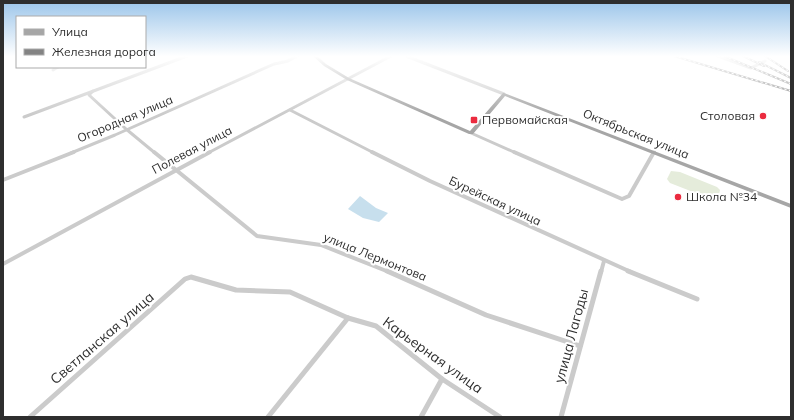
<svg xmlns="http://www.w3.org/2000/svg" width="794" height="420" font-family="Mulish,sans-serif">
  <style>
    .green { fill: #e5ecdb }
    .water { fill: #c7dfed }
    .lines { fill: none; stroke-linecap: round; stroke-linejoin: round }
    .minor-far2 { stroke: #cbcbcb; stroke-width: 3 }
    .minor-far1 { stroke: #cbcbcb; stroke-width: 4 }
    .minor { stroke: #cbcbcb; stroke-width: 5 }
    .major { fill: #a6a6a6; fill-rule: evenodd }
    .rail-casing { stroke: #838383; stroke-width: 2 }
    .rail { stroke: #fff; stroke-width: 1; stroke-dasharray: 2.5; stroke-linecap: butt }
    .poi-dot { fill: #eb2b3f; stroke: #fff; stroke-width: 1.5 }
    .labels { text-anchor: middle; stroke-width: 4; stroke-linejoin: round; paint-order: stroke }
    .poi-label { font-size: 12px; fill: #2e2e2e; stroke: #fff; text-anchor: start }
    .street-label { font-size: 12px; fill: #2e2e2e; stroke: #fff }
    .near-street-label { font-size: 14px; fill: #2e2e2e; stroke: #fff }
  </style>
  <rect width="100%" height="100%" fill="#fff"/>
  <polygon class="green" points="671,171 680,172 717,187 720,190 718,199 716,200 711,199 670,183 667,179"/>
  <polygon class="water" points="360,196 376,208 388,213 379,222 363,218 348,209"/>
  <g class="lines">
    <g class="minor-far2">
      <polyline points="406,56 504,94"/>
      <polyline points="718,56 751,68 765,61"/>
      <polyline points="53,70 58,67"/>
      <polyline points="93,91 89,95 126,129 155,153"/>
      <polyline points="290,110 374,153"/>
      <polyline points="24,117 187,56"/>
      <polyline points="471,133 516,153"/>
      <polyline points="71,153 115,135 274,64 288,61 297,56"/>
      <polyline points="208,153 391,56"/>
    </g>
    <g class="minor-far1">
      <polyline points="154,152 257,236 321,245 389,272"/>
      <polyline points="372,152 430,181 631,272"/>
      <polyline points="514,152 622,199 629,196 654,152"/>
      <polyline points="3,180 74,152"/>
      <polyline points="3,264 210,152"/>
      <polyline points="601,272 604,261"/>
    </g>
    <g class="minor">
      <polyline points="387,271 486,315 580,346"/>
      <polyline points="628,271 697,299"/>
      <polyline points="30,417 185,279 191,277 236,290 290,292 348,318 376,326 442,379 500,417"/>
      <polyline points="268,417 348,318"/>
      <polyline points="421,417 442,379"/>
      <polyline points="561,417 601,271"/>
    </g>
    <polygon class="major" points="313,56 317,56 326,64 349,78 470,131 503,93 504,93 791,204 791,208 505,96 473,134 469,134 347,80 324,66"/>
    <defs>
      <g id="rail">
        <polyline points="674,56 791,91"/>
        <polyline points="724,56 791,84"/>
        <polyline points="743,56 764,66"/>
        <polyline points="765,56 788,71"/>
        <polyline points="759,62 791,78"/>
      </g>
    </defs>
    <use href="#rail" class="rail-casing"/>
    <use href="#rail" class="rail"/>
  </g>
  <linearGradient id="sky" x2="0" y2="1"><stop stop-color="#9bc5ea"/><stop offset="0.49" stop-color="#fff"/><stop offset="1" stop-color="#fff" stop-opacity="0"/></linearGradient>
  <rect width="794" height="115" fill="url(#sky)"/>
  <g class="poi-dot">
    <circle cx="763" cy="116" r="4"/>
    <rect x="470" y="116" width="8" height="8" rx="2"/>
    <circle cx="678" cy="197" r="4"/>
  </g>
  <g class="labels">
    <g class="poi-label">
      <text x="755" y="120" text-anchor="end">Столовая</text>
      <text x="482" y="124">Первомайская</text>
      <text x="686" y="201">Школа №34</text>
    </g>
    <g class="street-label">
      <text transform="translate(125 119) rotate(-23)" y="4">Огородная улица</text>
      <text transform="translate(636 134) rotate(22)" y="4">Октябрьская улица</text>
      <text transform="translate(192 150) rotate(-28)" y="4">Полевая улица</text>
      <text transform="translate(495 201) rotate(25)" y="4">Бурейская улица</text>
      <text transform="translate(375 257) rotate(22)" y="4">улица Лермонтова</text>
    </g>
    <g class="near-street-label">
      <text transform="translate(571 336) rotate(-75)" y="5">улица Лагоды</text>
      <text transform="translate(102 338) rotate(-41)" y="5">Светланская улица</text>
      <text transform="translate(433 355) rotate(36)" y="5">Карьерная улица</text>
    </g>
  </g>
  <rect width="794" height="420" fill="none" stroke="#2e2e2e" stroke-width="8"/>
  <rect x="16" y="16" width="130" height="52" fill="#ffffff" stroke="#ababab"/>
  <rect x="24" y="29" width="20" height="6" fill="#a6a6a6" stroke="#ababab"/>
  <text x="52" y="36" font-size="12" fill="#2e2e2e">Улица</text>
  <rect x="24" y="49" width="20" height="6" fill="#838383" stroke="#ababab"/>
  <text x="52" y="56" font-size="12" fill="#2e2e2e">Железная дорога</text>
</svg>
